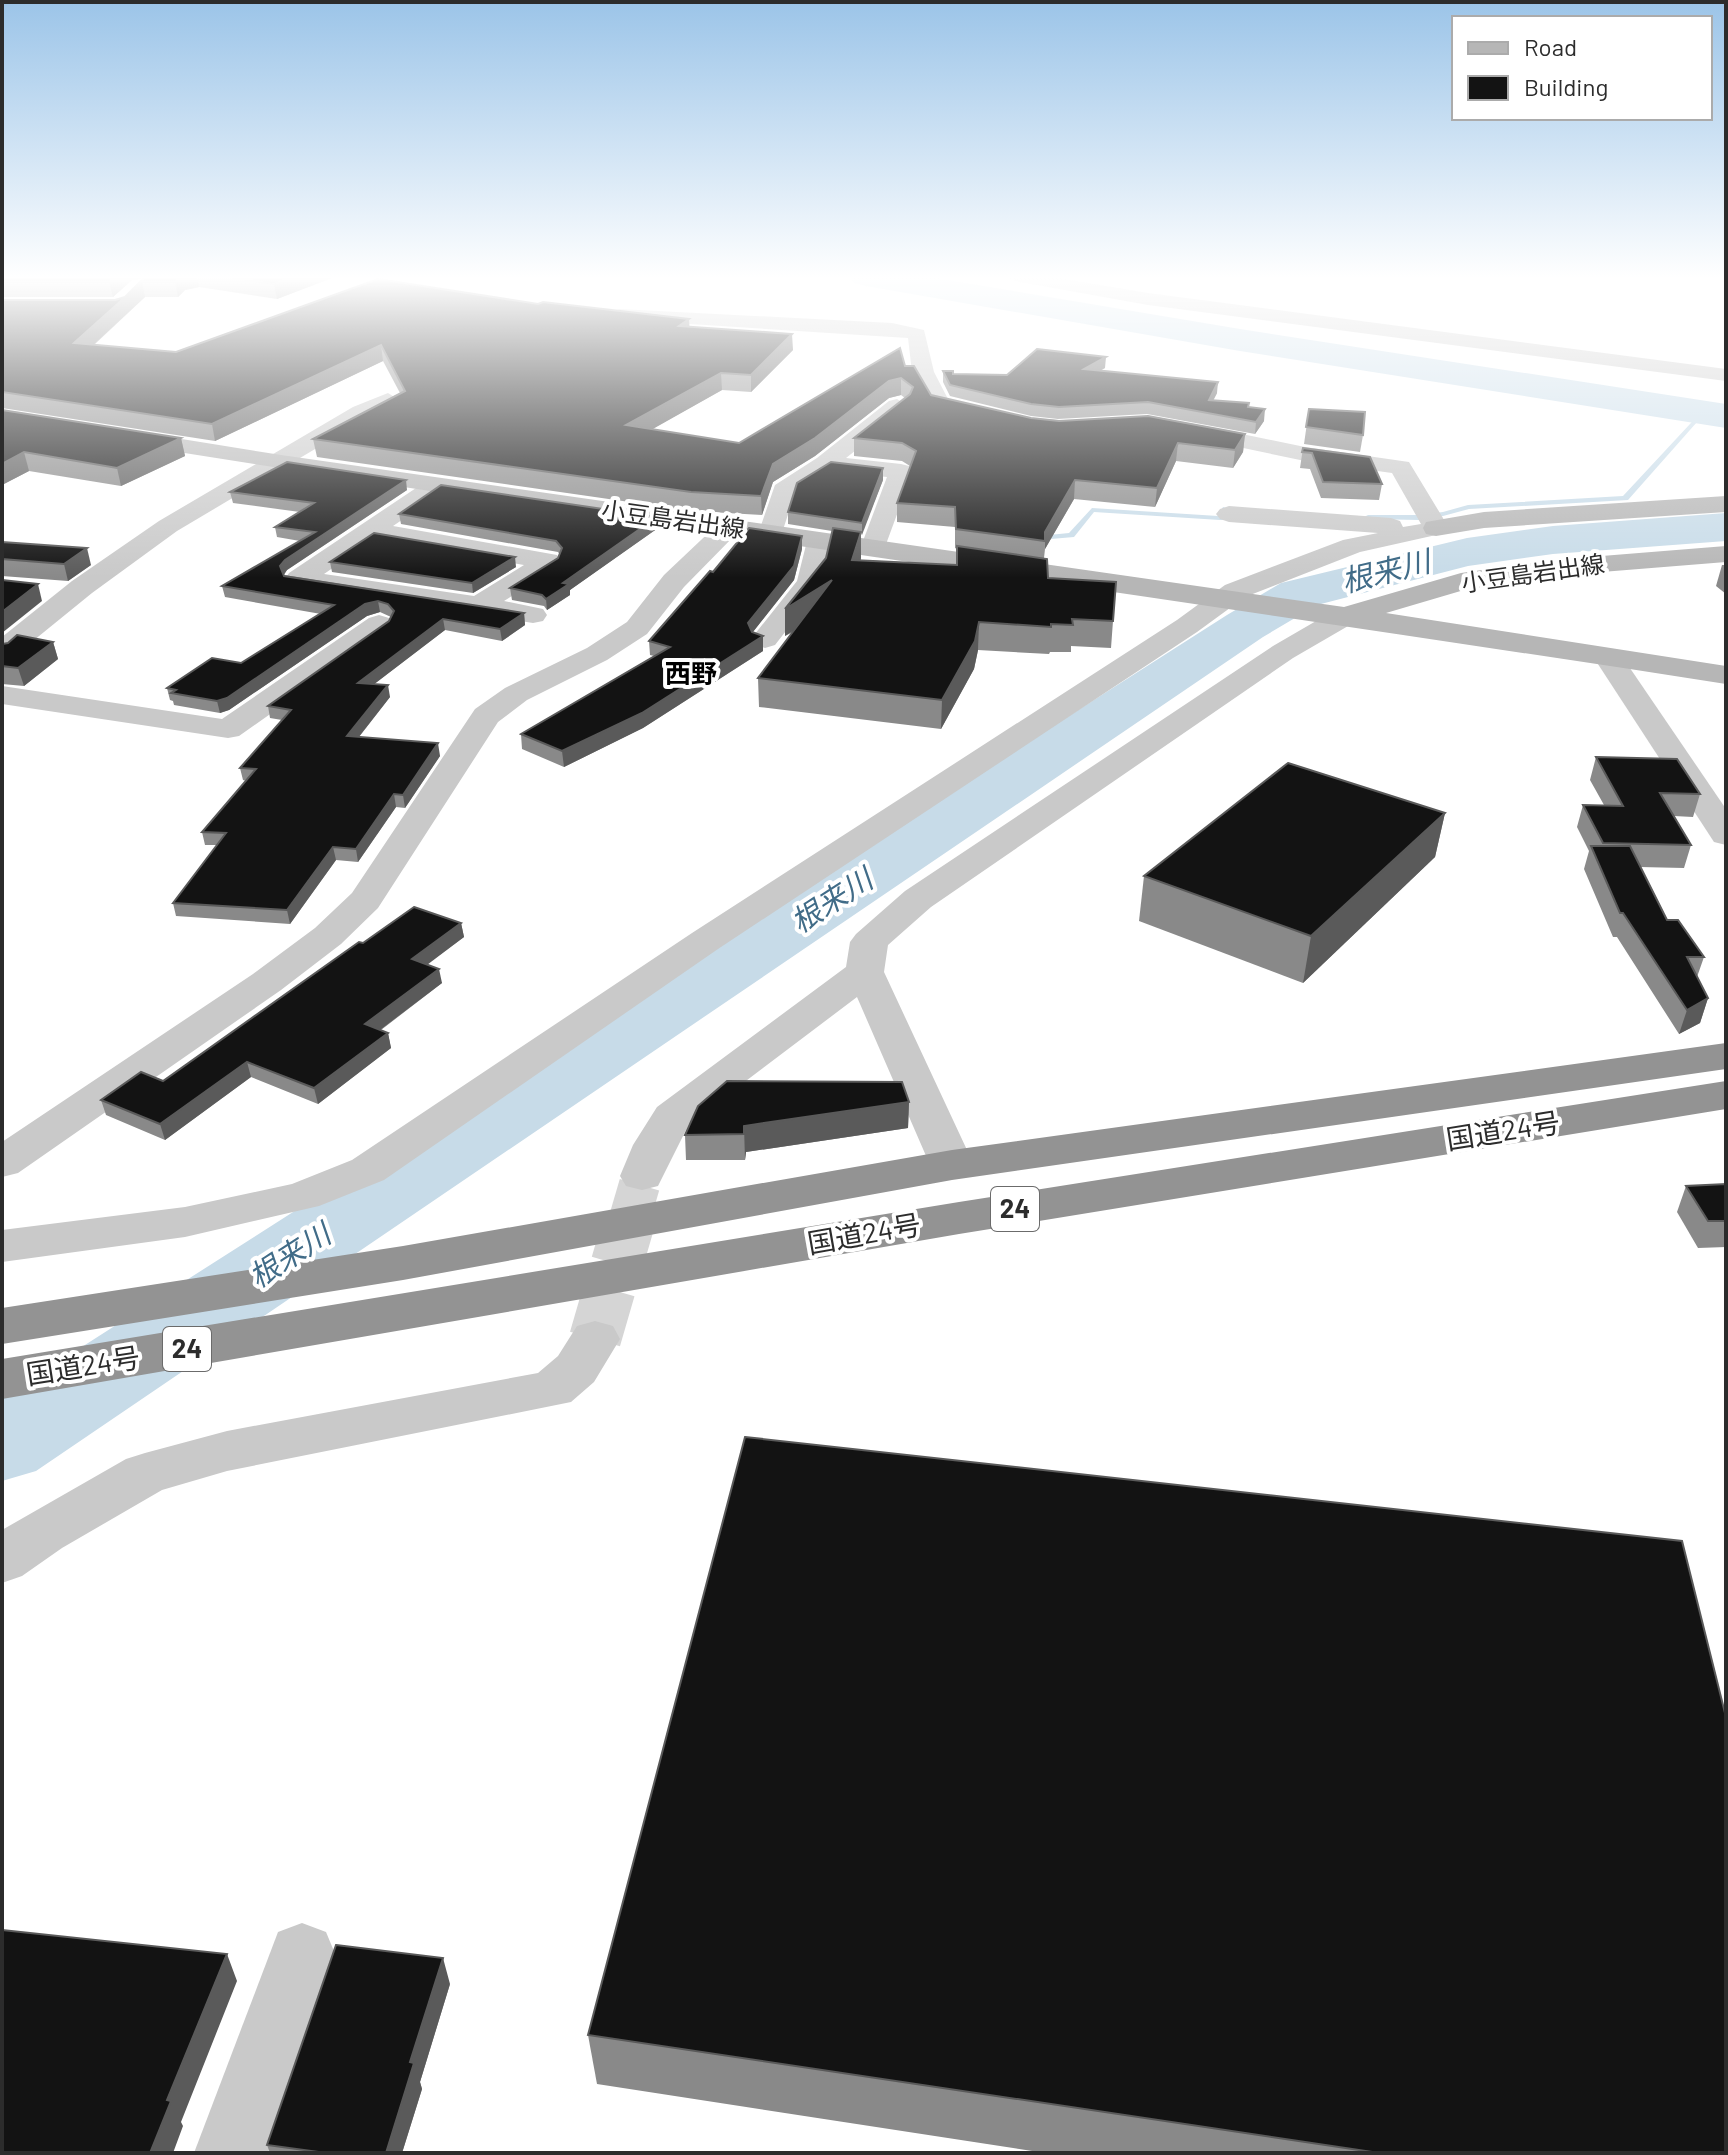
<svg xmlns="http://www.w3.org/2000/svg" width="1728" height="2155" font-family="Barlow,'Noto Sans JP',sans-serif">
  <style>
    .lines { fill: none; stroke-linecap: round; stroke-linejoin: round }
    .stream { fill: #c7dbe8; fill-rule: evenodd }
    .river { fill: #c7dbe8; fill-rule: evenodd }
    .street-tunnel-far1 { stroke: #d5d5d5; stroke-width: 41; stroke-dasharray: 41 21; stroke-linecap: butt }
    .street-tunnel { stroke: #d5d5d5; stroke-width: 52; stroke-dasharray: 52 26; stroke-linecap: butt }
    .street { fill: #c9c9c9; fill-rule: evenodd }
    .secondary { fill: #b6b6b6; fill-rule: evenodd }
    .highway { fill: #939393; fill-rule: evenodd }
    .wall { fill: #898989 }
    .shaded-wall { fill: #5a5a5a }
    .building { fill: #131313; stroke: #5a5a5a; stroke-width: 2 }
    .labels { text-anchor: middle; stroke-width: 8; stroke-linejoin: round; paint-order: stroke }
    .far-street-label { font-size: 24px; fill: #2c2c2c; stroke: #fff }
    .far-quarter-label { font-size: 26px; font-weight: bold; fill: #000; stroke: #fff }
    .shield { fill: #fff; stroke: #6b6b6b; stroke-width: 2 }
    .shield-label { font-size: 26px; font-weight: bold; fill: #2c2c2c }
    .street-label { font-size: 28px; fill: #2c2c2c; stroke: #fff }
    .water-label { font-size: 30px; font-style: italic; fill: #416c88; stroke: #fff }
  </style>
  <rect width="100%" height="100%" fill="#fff"/>
  <g class="lines">
    <g class="stream">
      <polygon points="1703,410 1705,411 1705,413 1628,500 1469,509 1443,516 1419,520 1368,519 1364,517 1368,515 1419,515 1443,512 1468,505 1623,496"/>
      <polygon points="1223,507 1230,509 1223,520 1220,520 1094,512 1074,537 1039,540 1035,538 1039,536 1069,533 1092,508 1218,516"/>
    </g>
    <g class="river">
      <polygon points="850,276 924,276 1240,329 1726,404 1726,428 1240,351 866,286 854,283"/>
      <polygon points="1726,513 1726,541 1553,554 1468,566 1317,605 1263,637 36,1471 2,1481 2,1398 1227,615 1281,583 1467,538 1553,526"/>
    </g>
    <polyline class="street-tunnel-far1" points="628,1224 642,1176"/>
    <polyline class="street-tunnel" points="595,1339 629,1222"/>
    <g class="street">
      <polygon points="1006,276 1046,276 1148,293 1726,369 1726,381 1148,305 1015,281"/>
      <polygon points="619,309 892,323 924,330 934,372 948,399 993,410 996,415 985,422 931,409 912,372 908,338 612,319 609,315"/>
      <polygon points="388,393 399,400 396,405 369,417 177,531 92,593 12,658 2,661 2,637 72,581 159,521 353,407"/>
      <polygon points="897,399 908,406 905,411 846,458 901,464 909,466 913,471 882,555 864,555 860,549 887,477 830,471 795,493 780,539 762,539 758,534 775,485 817,458 889,401"/>
      <polygon points="1189,423 1305,447 1409,462 1449,528 1445,533 1360,552 1245,597 1197,632 718,949 384,1180 319,1206 185,1237 2,1262 2,1230 185,1207 292,1184 352,1160 692,933 1177,620 1225,585 1343,540 1378,533 1229,522 1220,519 1216,514 1220,509 1229,506 1391,518 1400,521 1403,527 1421,524 1392,473 1305,461 1181,435 1178,430 1181,425"/>
      <path d="M437,478L446,480L449,485L446,490L393,526L557,555L561,561L557,567L504,601L543,609L547,615L543,621L533,623L289,585L285,579L289,573L428,480ZM375,539L524,565L474,596L324,574Z"/>
      <polygon points="728,520 737,523 741,528 737,533 684,587 647,634 607,660 527,700 498,722 378,908 341,944 281,990 18,1173 2,1177 2,1142 253,974 315,928 352,893 475,709 505,688 587,648 627,622 664,575 719,523"/>
      <polygon points="820,533 829,535 833,541 824,582 775,645 765,648 755,645 751,639 797,581 807,541 811,535"/>
      <polygon points="1345,608 1355,610 1359,616 1355,622 1293,658 931,907 888,945 884,972 974,1165 968,1175 952,1179 936,1175 930,1165 857,997 689,1124 658,1186 642,1190 626,1186 620,1176 633,1145 657,1107 846,967 850,942 856,934 905,891 1273,646 1335,610"/>
      <polygon points="379,615 389,618 393,624 389,630 239,736 228,738 2,704 2,686 222,719 369,618"/>
      <polygon points="1609,649 1619,652 1726,809 1726,845 1714,842 1594,658 1599,652"/>
      <polygon points="595,1321 613,1326 620,1339 594,1382 571,1402 227,1471 162,1490 62,1548 22,1576 2,1583 2,1530 126,1459 145,1453 227,1431 538,1373 558,1356 577,1326"/>
      <polygon points="302,1923 326,1932 336,1956 268,2153 194,2153 278,1932"/>
    </g>
    <g class="secondary">
      <path d="M2,410L281,455L1344,607L1461,573L1552,560L1726,546V562L1552,576L1464,590L1386,613L1726,666V684C1152,595 576,517 2,424Z"/>
      <polygon points="1726,496 1726,512 1484,528 1436,536 1426,534 1423,528 1426,522 1484,512"/>
    </g>
    <g class="highway">
      <polygon points="1726,1043 1726,1069 952,1180 403,1280 2,1344 2,1308 403,1246 952,1150"/>
      <polygon points="1726,1081 1726,1109 959,1234 2,1399 2,1359 959,1202"/>
    </g>
  </g>
  <g class="wall">
    <polygon points="2,276 337,276 277,299 199,287 185,290 178,297 145,297 94,345 176,352 538,304 689,319 689,326 793,350 751,392 722,390 652,429 739,443 905,366 931,395 1031,418 1245,434 1243,452 1233,468 1176,461 1155,507 1074,499 1045,549 1044,558 1048,578 1113,621 1111,648 1071,646 1071,652 1050,652 1049,654 978,650 974,669 941,729 759,707 758,678 793,632 785,636 826,558 832,531 788,524 788,512 883,468 883,480 861,535 861,560 956,565 957,549 955,548 955,527 897,522 897,503 910,466 902,461 854,456 854,438 905,398 901,395 889,398 815,456 773,482 762,515 692,511 317,457 313,439 400,393 383,361 215,441 2,408 2,300 115,300 125,297 143,279 132,280 113,297 2,297"/>
    <polygon points="1105,368 1101,370 1217,393 1213,401 1248,407 1264,421 1255,434 1147,414 1058,419 1031,416 950,396 943,382 943,371 953,374 1007,375"/>
    <polygon points="1309,409 1363,435 1360,452 1304,444"/>
    <polygon points="2,410 181,438 185,456 121,486 29,471 2,485"/>
    <polygon points="1303,448 1382,484 1379,500 1321,498 1310,469 1300,468"/>
    <polygon points="407,490 287,570 284,575 524,613 525,625 502,641 445,630 374,684 390,697 359,737 440,756 405,808 396,807 358,862 336,860 290,924 176,916 173,903 217,845 205,845 202,832 246,781 243,780 240,768 282,720 270,718 268,706 389,621 391,617 380,612 367,616 229,710 220,713 174,705 173,701 170,700 167,688 241,663 321,614 225,597 222,586 300,541 277,537 275,527 300,512 233,503 230,492"/>
    <polygon points="399,514 658,528 570,590 570,595 547,610 544,606 512,600 510,588 558,558 560,555 558,552 401,524"/>
    <polygon points="802,536 802,549 794,580 752,633 763,651 643,728 564,767 522,749 521,734 654,656 650,655 649,641 713,572"/>
    <polygon points="2,542 91,565 68,581 2,576"/>
    <polygon points="330,562 516,567 473,593 332,572"/>
    <polygon points="1722,565 1726,565 1726,594 1716,586"/>
    <polygon points="53,642 58,659 24,686 2,684 2,644"/>
    <polygon points="1596,757 1700,794 1693,817 1674,816 1691,845 1684,868 1640,867 1667,920 1704,957 1697,977 1708,998 1700,1023 1679,1034 1617,937 1613,937 1584,869 1589,851 1577,827 1583,805 1604,805 1590,780"/>
    <polygon points="1445,813 1435,857 1303,983 1139,921 1144,876"/>
    <polygon points="461,923 464,937 427,964 442,983 381,1030 388,1033 391,1048 318,1104 251,1077 165,1140 106,1115 101,1100 163,1081 363,943"/>
    <polygon points="909,1102 908,1128 746,1152 745,1160 686,1160 685,1135"/>
    <polygon points="1726,1184 1726,1247 1698,1248 1677,1212 1686,1186"/>
    <polygon points="450,1984 420,2082 422,2089 402,2153 270,2153 267,2145"/>
    <polygon points="588,2035 1726,2153 1045,2153 597,2084"/>
  </g>
  <g class="shaded-wall">
    <polygon points="116,276 141,276 142,278 132,280 113,297 109,282"/>
    <polygon points="181,276 197,276 199,287 185,290 178,297 175,282"/>
    <polygon points="295,276 337,276 277,299 274,284"/>
    <polygon points="142,282 145,297 78,359 74,343"/>
    <polygon points="689,319 690,335 679,326"/>
    <polygon points="792,334 793,350 751,392 751,375"/>
    <polygon points="381,345 383,361 215,441 212,424"/>
    <polygon points="1106,357 1105,368 1083,380 1084,369"/>
    <polygon points="721,373 722,390 628,443 626,425"/>
    <polygon points="901,378 901,395 889,398 815,456 773,482 762,515 761,496 773,464 889,381"/>
    <polygon points="1218,382 1217,393 1207,412 1209,400"/>
    <polygon points="1265,409 1264,421 1255,434 1256,422"/>
    <polygon points="1245,434 1243,452 1233,468 1235,450"/>
    <polygon points="181,438 185,456 121,486 117,468"/>
    <polygon points="1178,443 1176,461 1155,507 1157,488"/>
    <polygon points="24,452 29,471 2,485 2,464"/>
    <polygon points="883,468 883,480 862,535 862,523"/>
    <polygon points="406,480 407,490 287,570 282,577 280,566 285,560"/>
    <polygon points="1075,480 1074,499 1045,549 1045,532"/>
    <polygon points="657,517 658,528 570,590 570,595 547,610 546,599 563,583"/>
    <polygon points="861,532 861,558 852,586 852,560"/>
    <polygon points="802,536 802,549 794,580 749,637 748,623"/>
    <polygon points="87,548 91,565 68,581 64,564"/>
    <polygon points="515,557 516,567 473,593 472,583"/>
    <polygon points="832,580 832,606 785,636 785,609"/>
    <polygon points="38,584 42,601 2,633 2,612"/>
    <polygon points="378,601 380,612 367,616 229,710 220,713 217,701 365,604"/>
    <polygon points="524,613 525,625 502,641 500,629"/>
    <polygon points="443,619 445,630 360,695 358,683"/>
    <polygon points="979,622 978,650 974,669 941,729 942,700"/>
    <polygon points="763,636 763,651 643,728 564,767 562,751"/>
    <polygon points="53,642 58,659 24,686 18,668"/>
    <polygon points="388,685 390,697 350,748 347,736"/>
    <polygon points="438,743 440,756 405,808 403,795"/>
    <polygon points="394,794 396,807 358,862 356,849"/>
    <polygon points="1445,813 1435,857 1303,983 1311,936"/>
    <polygon points="333,847 336,860 290,924 287,910"/>
    <polygon points="461,923 464,937 415,974 412,959"/>
    <polygon points="439,969 442,983 368,1039 365,1024"/>
    <polygon points="1708,998 1700,1023 1679,1034 1687,1010"/>
    <polygon points="388,1033 391,1048 318,1104 314,1088"/>
    <polygon points="247,1062 251,1077 165,1140 160,1124"/>
    <polygon points="909,1102 908,1128 746,1152 745,1160 744,1126"/>
    <polygon points="227,1954 237,1981 181,2122 183,2126 173,2153 150,2153 167,2100"/>
    <polygon points="443,1958 450,1984 420,2082 422,2089 402,2153 386,2153 410,2062"/>
  </g>
  <g class="building">
    <polygon points="2,276 116,276 109,282 2,282"/>
    <polygon points="146,276 181,276 175,282 142,282 74,343 176,352 378,279 538,304 543,302 689,319 679,326 792,334 751,375 721,373 626,425 739,443 900,348 905,366 914,366 931,395 1031,418 1059,421 1148,416 1245,434 1235,450 1178,443 1157,488 1075,480 1045,532 1045,541 956,529 955,507 897,503 916,451 902,443 854,438 910,394 913,387 901,378 889,381 815,438 773,464 761,496 691,492 313,439 405,391 381,345 212,424 2,392 2,300 115,300 125,297"/>
    <polygon points="222,276 295,276 274,284"/>
    <polygon points="1037,349 1106,357 1084,369 1218,382 1209,400 1249,403 1248,407 1265,409 1256,422 1148,402 1059,407 1031,404 950,385 943,371 953,371 953,374 1007,375"/>
    <polygon points="1309,409 1365,412 1363,435 1306,427"/>
    <polygon points="2,410 181,438 117,468 24,452 2,464"/>
    <polygon points="1303,448 1370,457 1382,484 1323,482 1312,453 1302,452"/>
    <polygon points="287,462 406,480 285,560 280,566 284,576 524,613 500,629 443,619 358,683 388,685 347,736 438,743 403,795 394,794 356,849 333,847 287,910 173,903 226,833 202,832 256,769 240,768 291,710 268,706 389,621 394,611 388,604 378,601 365,604 227,698 217,701 171,693 176,690 167,688 212,658 241,663 334,605 222,586 315,532 275,527 314,503 230,492"/>
    <polygon points="831,462 883,468 862,523 788,512 797,483"/>
    <polygon points="441,485 657,517 563,583 569,584 546,599 542,595 510,588 558,558 562,548 556,541 399,514"/>
    <polygon points="749,528 802,536 794,566 748,623 752,632 763,636 642,713 562,751 521,734 670,647 649,641 710,571 713,572"/>
    <polygon points="833,528 861,532 852,560 957,565 957,546 1047,559 1048,578 1116,582 1113,621 1072,619 1073,625 1051,624 1051,627 979,622 975,641 942,700 758,678 832,580 785,609 826,558"/>
    <polygon points="374,533 515,557 472,583 330,562"/>
    <polygon points="2,542 87,548 64,564 2,559"/>
    <polygon points="2,580 38,584 2,612"/>
    <polygon points="17,635 53,642 18,668 2,666 2,644 8,643"/>
    <polygon points="1596,757 1677,759 1700,794 1660,793 1691,845 1603,843 1583,805 1623,806"/>
    <polygon points="1288,763 1445,813 1311,936 1144,876"/>
    <polygon points="1591,846 1630,846 1667,920 1678,920 1704,957 1687,957 1708,998 1687,1010 1623,913 1620,913"/>
    <polygon points="414,907 461,923 412,959 439,969 365,1024 388,1033 314,1088 247,1062 160,1124 101,1100 141,1072 163,1081 359,942 363,943"/>
    <polygon points="727,1081 902,1082 909,1102 744,1126 744,1134 685,1135 698,1106"/>
    <polygon points="1726,1184 1726,1221 1708,1221 1686,1186"/>
    <polygon points="745,1437 1682,1541 1726,1717 1726,2153 1379,2153 588,2035"/>
    <polygon points="2,1930 227,1954 167,2100 171,2101 150,2153 2,2153"/>
    <polygon points="336,1945 443,1958 410,2062 414,2063 386,2153 326,2153 267,2145"/>
  </g>
  <linearGradient id="sky" x2="0" y2="1"><stop stop-color="#9bc4e8"/><stop offset="0.48" stop-color="#fff"/><stop offset="1" stop-color="#fff" stop-opacity="0"/></linearGradient>
  <rect width="1728" height="578" fill="url(#sky)"/>
  <g class="labels">
    <g class="far-street-label">
      <text transform="translate(673 520) rotate(8)" y="8">小豆島岩出線</text>
      <text transform="translate(1533 574) rotate(-8)" y="8">小豆島岩出線</text>
    </g>
    <g class="far-quarter-label">
      <text x="691" y="683">西野</text>
    </g>
    <g class="shield">
      <rect x="991" y="1187" width="48" height="44" rx="6"/>
      <rect x="163" y="1327" width="48" height="44" rx="6"/>
    </g>
    <g class="shield-label">
      <text x="1015" y="1218">24</text>
      <text x="187" y="1358">24</text>
    </g>
    <g class="street-label">
      <text transform="translate(1503 1131) rotate(-9)" y="10">国道24号</text>
      <text transform="translate(864 1234) rotate(-10)" y="10">国道24号</text>
      <text transform="translate(83 1366) rotate(-9)" y="10">国道24号</text>
    </g>
    <g class="water-label">
      <text transform="translate(1386 572) rotate(-14)" y="10">根来川</text>
      <text transform="translate(832 901) rotate(-33)" y="10">根来川</text>
      <text transform="translate(290 1256) rotate(-33)" y="10">根来川</text>
    </g>
  </g>
  <rect width="1728" height="2155" fill="none" stroke="#2c2c2c" stroke-width="8"/>
  <rect x="1452" y="16" width="260" height="104" fill="#ffffff" stroke="#ababab" stroke-width="2"/>
  <rect x="1468" y="42" width="40" height="12" fill="#b6b6b6" stroke="#ababab" stroke-width="2"/>
  <text x="1524" y="56" font-size="24" fill="#2c2c2c">Road</text>
  <rect x="1468" y="76" width="40" height="24" fill="#131313" stroke="#ababab" stroke-width="2"/>
  <text x="1524" y="96" font-size="24" fill="#2c2c2c">Building</text>
</svg>
